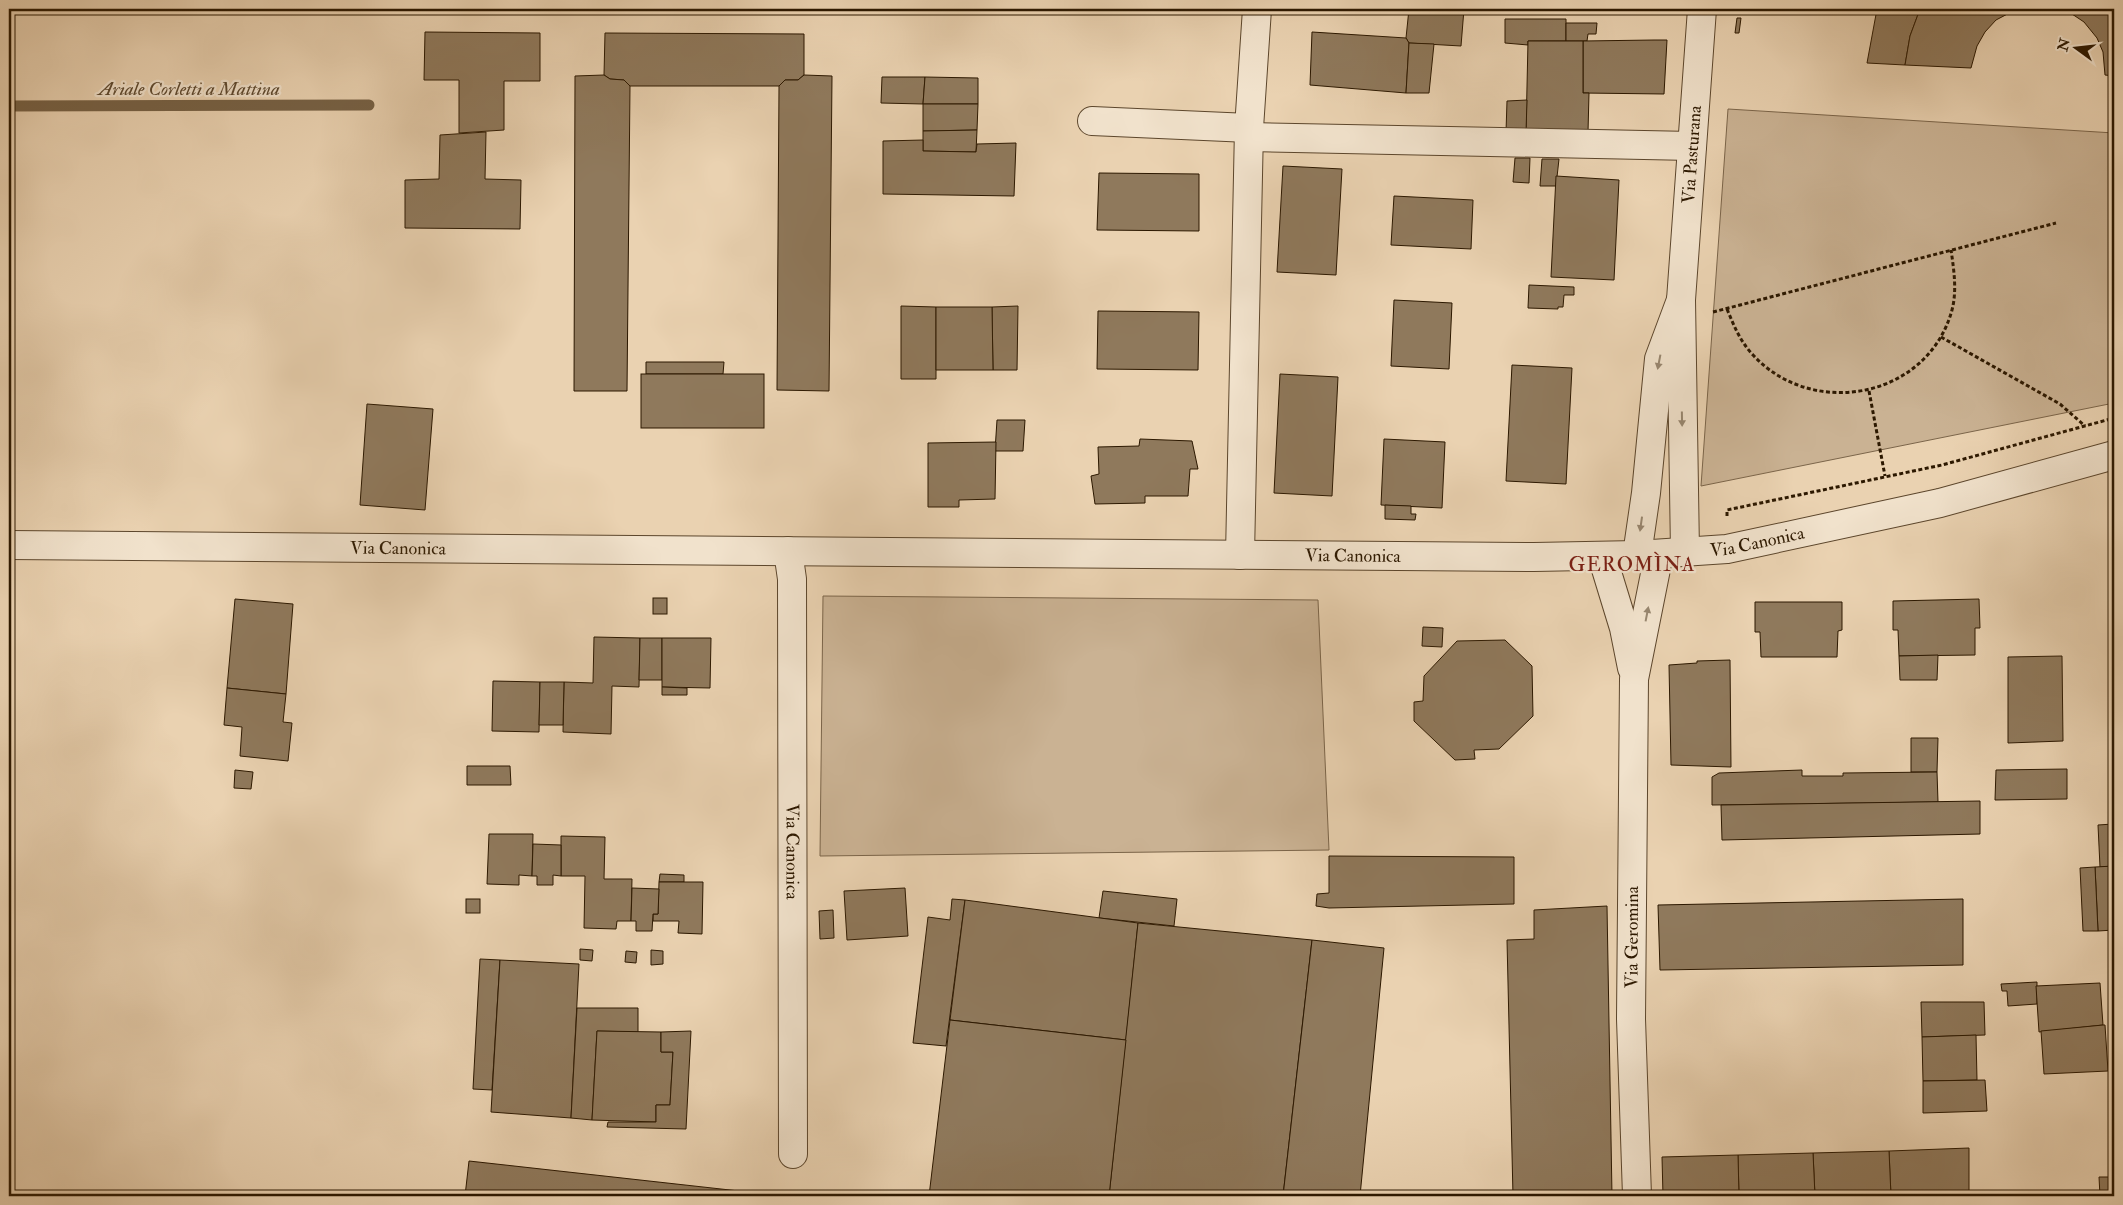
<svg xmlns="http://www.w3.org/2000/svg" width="2123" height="1205" font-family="'IM FELL Double Pica',serif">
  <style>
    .green { fill: #cab293; stroke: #7b654a }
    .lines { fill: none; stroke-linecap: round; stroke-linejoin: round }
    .stream { stroke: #776246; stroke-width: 11 }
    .building { fill: #8f795c; stroke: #2c1800 }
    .minor-casing { stroke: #5c462c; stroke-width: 30 }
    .tertiary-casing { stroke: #5c462c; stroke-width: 30 }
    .path { stroke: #2c1800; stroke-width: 3; stroke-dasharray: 4 2.5; stroke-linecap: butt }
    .minor { stroke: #f1e2cc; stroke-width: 28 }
    .tertiary { stroke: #f1e2cc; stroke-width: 28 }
    .oneway { fill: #988770 }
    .labels { text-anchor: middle; stroke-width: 4.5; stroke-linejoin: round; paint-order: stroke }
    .street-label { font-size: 18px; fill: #2c1800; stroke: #f1e2cc }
    .water-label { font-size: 19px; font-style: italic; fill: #5e492f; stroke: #f1e2cc }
    .quarter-label { font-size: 20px; letter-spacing: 1px; fill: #7a1f14; stroke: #f1e2cc }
  </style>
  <rect width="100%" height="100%" fill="#ead2b1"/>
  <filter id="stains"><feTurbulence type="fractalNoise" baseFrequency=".004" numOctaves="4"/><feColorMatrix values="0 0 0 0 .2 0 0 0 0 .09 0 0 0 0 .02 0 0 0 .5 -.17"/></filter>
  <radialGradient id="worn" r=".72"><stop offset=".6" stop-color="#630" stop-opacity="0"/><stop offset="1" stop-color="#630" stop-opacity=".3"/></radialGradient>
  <g class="green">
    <polygon points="1728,109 2114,133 2114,403 1701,486"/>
    <polygon points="823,596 1318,600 1329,850 820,856"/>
  </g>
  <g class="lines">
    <polyline class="stream" points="9,106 369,105"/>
  </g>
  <g class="building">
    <polygon points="1409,9 1464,9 1461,46 1409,43 1406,38"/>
    <polygon points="1575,9 1631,9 1631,12"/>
    <polygon points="1877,9 1920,9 1910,36 1905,65 1867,63"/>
    <polygon points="1920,9 2017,9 1996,20 1985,32 1977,46 1971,68 1905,65 1910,36"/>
    <polygon points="2060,9 2114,9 2114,76 2105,75 2103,52 2097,38 2084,22 2069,12"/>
    <polygon points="1737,18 1741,18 1739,33 1735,33"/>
    <polygon points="1505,19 1566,19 1566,41 1528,41 1528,45 1505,43"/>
    <polygon points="1566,23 1597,23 1596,34 1588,34 1587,41 1566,41"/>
    <polygon points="425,32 540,33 540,81 504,81 504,130 459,133 459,80 424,80"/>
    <polygon points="1312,32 1406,38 1409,43 1406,93 1310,85"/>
    <polygon points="605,33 804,34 804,75 798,80 785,80 779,86 630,86 624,80 610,79 604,75"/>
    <polygon points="1654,40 1667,40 1664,94 1583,93 1583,41"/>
    <polygon points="1528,41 1583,41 1583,93 1589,93 1588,132 1526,132"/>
    <polygon points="1409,43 1434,44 1429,93 1406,93"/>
    <polygon points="604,75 610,79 624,80 630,86 627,391 574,391 575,76"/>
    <polygon points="804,75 832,76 829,391 777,390 779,86 785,80 798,80"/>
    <polygon points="882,77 925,77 923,104 881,103"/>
    <polygon points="925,77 978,78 978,104 923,104"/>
    <polygon points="1527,100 1526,132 1506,132 1507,101"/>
    <polygon points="923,104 978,104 977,130 923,131"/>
    <polygon points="977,130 976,152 923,151 923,131"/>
    <polygon points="486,132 485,179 521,180 520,229 405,228 405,180 439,179 440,135"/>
    <polygon points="923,140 923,151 976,152 977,144 1016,143 1014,196 883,194 883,141"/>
    <polygon points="1515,158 1530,158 1529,183 1513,182"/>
    <polygon points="1542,159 1559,159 1556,186 1540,186"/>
    <polygon points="1283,166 1342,169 1336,275 1277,272"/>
    <polygon points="1099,173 1199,174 1199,231 1097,230"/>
    <polygon points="1556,176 1619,180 1614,280 1551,277"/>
    <polygon points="1394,196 1473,200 1471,249 1391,245"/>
    <polygon points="1529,285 1574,287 1574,295 1564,295 1563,307 1558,307 1558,309 1528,308"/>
    <polygon points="1394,300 1452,303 1449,369 1391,366"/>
    <polygon points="901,306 936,307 936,379 901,379"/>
    <polygon points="1018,306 1017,370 993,370 992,307"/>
    <polygon points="936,307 992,307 993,370 936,370"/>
    <polygon points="1098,311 1199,312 1198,370 1097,369"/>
    <polygon points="646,362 724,362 723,374 646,374"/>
    <polygon points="1512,365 1572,368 1566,484 1506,481"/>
    <rect x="641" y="374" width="123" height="54"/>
    <polygon points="1280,374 1338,377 1332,496 1274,493"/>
    <polygon points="367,404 433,409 425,510 360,505"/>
    <polygon points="997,420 1025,420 1023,451 995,451"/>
    <polygon points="1140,439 1192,441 1198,469 1190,469 1188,496 1145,496 1145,503 1095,504 1091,476 1099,474 1098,447 1139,446"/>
    <polygon points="1384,439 1445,442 1442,508 1381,505"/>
    <polygon points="996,442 995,499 959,500 959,507 928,507 928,443"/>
    <polygon points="1385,505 1411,506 1411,514 1416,514 1415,520 1385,519"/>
    <rect x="653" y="598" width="14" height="16"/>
    <polygon points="235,599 293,604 286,694 227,688"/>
    <polygon points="1979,599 1980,628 1975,628 1975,655 1899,656 1898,630 1893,630 1893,601"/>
    <polygon points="1755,602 1842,602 1842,630 1838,631 1837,657 1761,657 1760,632 1755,632"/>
    <polygon points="1423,627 1443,628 1442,647 1422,646"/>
    <polygon points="594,637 640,638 639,687 612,686 611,734 563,732 564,682 593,683"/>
    <polygon points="640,638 662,638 662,680 639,680"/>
    <polygon points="662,638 711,638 710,688 662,687"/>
    <polygon points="1505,640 1532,666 1533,716 1499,749 1474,750 1475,759 1455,760 1414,721 1414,702 1423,701 1424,676 1457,641"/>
    <polygon points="1938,655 1937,680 1900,680 1899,656"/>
    <polygon points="2062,656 2063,741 2008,743 2008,657"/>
    <polygon points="1730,660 1731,767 1671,765 1669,665 1697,663 1697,661"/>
    <polygon points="493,681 540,682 539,732 492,731"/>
    <polygon points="540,682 564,682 563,725 539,725"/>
    <polygon points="662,687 687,688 687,695 662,695"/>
    <polygon points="227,688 286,694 283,722 292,723 288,761 240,756 242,727 224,725"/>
    <polygon points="1911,738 1938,738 1937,772 1911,772"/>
    <polygon points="467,766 510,766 511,785 467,785"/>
    <polygon points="2067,769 2067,799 1995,800 1996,770"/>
    <polygon points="235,770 253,772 251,789 234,788"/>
    <polygon points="1802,770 1802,776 1843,776 1843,773 1937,772 1938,802 1712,805 1712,777 1719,773"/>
    <polygon points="1980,801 1980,834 1722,840 1721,805"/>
    <polygon points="2113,824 2114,866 2100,867 2098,825"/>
    <polygon points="489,834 533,834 532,876 519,875 519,885 487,884"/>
    <polygon points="561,836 605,837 604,879 632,879 631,921 617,921 616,929 584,928 585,876 561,876"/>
    <polygon points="533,844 561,845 561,876 553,875 553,885 537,885 537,876 532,876"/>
    <polygon points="1329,856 1514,857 1514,904 1329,908 1316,906 1317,894 1329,893"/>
    <polygon points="2114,866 2114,930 2098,931 2095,867"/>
    <polygon points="2095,867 2098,931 2083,931 2080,868"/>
    <polygon points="660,874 684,875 684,882 659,882"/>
    <polygon points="659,882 703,882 702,934 678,933 679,921 653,921 653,914 658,914"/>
    <polygon points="632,888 659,889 658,914 653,914 652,931 636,931 636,921 631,921"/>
    <polygon points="905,888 908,936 847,940 844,891"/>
    <polygon points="1103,891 1177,899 1174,926 1099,918"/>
    <rect x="466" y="899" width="14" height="14"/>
    <polygon points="952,899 965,900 946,1046 913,1043 928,917 950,920"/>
    <polygon points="1963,899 1963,965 1660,970 1658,905"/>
    <polygon points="965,900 1138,923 1126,1040 950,1020"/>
    <polygon points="1607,906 1612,1196 1513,1196 1507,940 1534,939 1534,910"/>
    <polygon points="833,910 834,938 820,939 819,911"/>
    <polygon points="1138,923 1312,940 1283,1196 1109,1196"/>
    <polygon points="1312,940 1384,948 1360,1196 1283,1196"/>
    <polygon points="580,949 593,950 592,961 580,960"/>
    <polygon points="651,950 663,951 663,964 651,965"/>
    <polygon points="626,951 637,952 636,963 625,962"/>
    <polygon points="480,959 500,960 492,1090 473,1089"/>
    <polygon points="500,960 579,964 571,1118 491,1112"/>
    <polygon points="2037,982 2037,1004 2008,1006 2007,991 2002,991 2001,984"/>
    <polygon points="2100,983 2103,1025 2039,1032 2036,986"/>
    <polygon points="1921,1002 1984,1002 1985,1035 1922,1037"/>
    <polygon points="577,1008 638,1008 638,1032 597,1031 592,1120 571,1118"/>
    <polygon points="950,1020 1126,1040 1109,1196 929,1196"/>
    <polygon points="2103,1025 2105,1025 2108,1071 2044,1074 2041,1031"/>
    <polygon points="597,1031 661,1032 661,1052 673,1052 670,1105 656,1105 656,1122 592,1120"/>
    <polygon points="691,1031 686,1129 607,1127 608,1122 656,1122 656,1105 670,1105 673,1052 661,1052 661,1032"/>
    <polygon points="1976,1035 1977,1080 1923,1081 1922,1037"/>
    <polygon points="1985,1080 1987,1111 1923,1113 1923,1081"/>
    <polygon points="1969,1148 1969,1196 1891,1196 1889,1151"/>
    <polygon points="1889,1151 1891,1196 1815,1196 1813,1153"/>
    <polygon points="1813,1153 1815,1196 1739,1196 1738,1155"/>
    <polygon points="1738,1155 1739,1196 1663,1196 1662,1157"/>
    <polygon points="469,1161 757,1193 756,1196 465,1196"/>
    <polygon points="2099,1177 2114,1177 2114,1196 2100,1196"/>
    <polygon points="757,1193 792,1196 756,1196"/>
    <polygon points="915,1193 930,1194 929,1196 914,1196"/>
  </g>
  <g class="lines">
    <defs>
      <g id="minor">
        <polyline points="1092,121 1249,128"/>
        <polyline points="1249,137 1692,146"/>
        <path id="s1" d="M9,545L1534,557L1637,555L1646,493L1659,359L1681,300"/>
        <path id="s2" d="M788,551L792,579L793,1154"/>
        <path id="s3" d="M1685,552L1681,300L1702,9"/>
        <polyline points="1240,555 1249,128 1257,9"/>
        <polyline points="1602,556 1624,628 1632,668"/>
        <path id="s4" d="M1637,1196L1631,1019L1634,679L1659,554"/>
      </g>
      <g id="tertiary">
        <path id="s5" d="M1637,555L1727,549L1940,503L2114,455"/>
      </g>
    </defs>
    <use href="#minor" class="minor-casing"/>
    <use href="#tertiary" class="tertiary-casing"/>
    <g class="path">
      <path d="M1727,309C1734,326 1740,341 1753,355C1813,420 1928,398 1952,310C1957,291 1954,270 1951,250"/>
      <polyline points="1713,312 2056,223"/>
      <polyline points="1941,337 2060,404 2085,426"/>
      <polyline points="1869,391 1885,476"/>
      <polyline points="1727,516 1727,510 1942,465 2114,418"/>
    </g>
    <use href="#minor" class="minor"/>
    <use href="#tertiary" class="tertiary"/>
  </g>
  <defs><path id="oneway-solid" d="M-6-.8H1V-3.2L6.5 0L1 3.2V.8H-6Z" transform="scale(1.25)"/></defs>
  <g class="oneway">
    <use href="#oneway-solid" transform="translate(1659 362) rotate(101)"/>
    <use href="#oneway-solid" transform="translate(1682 419) rotate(89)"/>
    <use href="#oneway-solid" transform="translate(1641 524) rotate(98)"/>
    <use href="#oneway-solid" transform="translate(1647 614) rotate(-79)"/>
  </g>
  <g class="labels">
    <g class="street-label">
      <text dy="6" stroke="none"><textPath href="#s3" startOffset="398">Via Pasturana</textPath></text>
      <text dy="6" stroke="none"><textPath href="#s5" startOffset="121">Via Canonica</textPath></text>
      <text dy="6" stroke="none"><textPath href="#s1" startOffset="389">Via Canonica</textPath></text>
      <text dy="6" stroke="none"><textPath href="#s1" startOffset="1344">Via Canonica</textPath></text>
      <text dy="6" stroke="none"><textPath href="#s2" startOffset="301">Via Canonica</textPath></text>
      <text dy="6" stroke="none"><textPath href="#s4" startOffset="259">Via Geromina</textPath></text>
    </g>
    <g class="water-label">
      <text x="189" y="95">Ariale Corletti a Mattina</text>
    </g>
    <g class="quarter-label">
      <text x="1632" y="571">GEROMÌNA</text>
    </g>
  </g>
  <rect width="2123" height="1205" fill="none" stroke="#ead2b1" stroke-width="30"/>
  <rect x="10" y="10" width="2103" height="1185" fill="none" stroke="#2c1800" stroke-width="2.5"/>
  <rect x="15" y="15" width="2093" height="1175" fill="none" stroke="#2c1800"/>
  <g transform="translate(2076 48) rotate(285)" stroke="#f1e2cc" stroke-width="4" paint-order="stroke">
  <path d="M0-4L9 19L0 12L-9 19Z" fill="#2c1800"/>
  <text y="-8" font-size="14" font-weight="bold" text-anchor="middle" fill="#2c1800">N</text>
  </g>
  <rect width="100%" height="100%" filter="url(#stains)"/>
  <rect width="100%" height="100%" fill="url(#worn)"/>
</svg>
